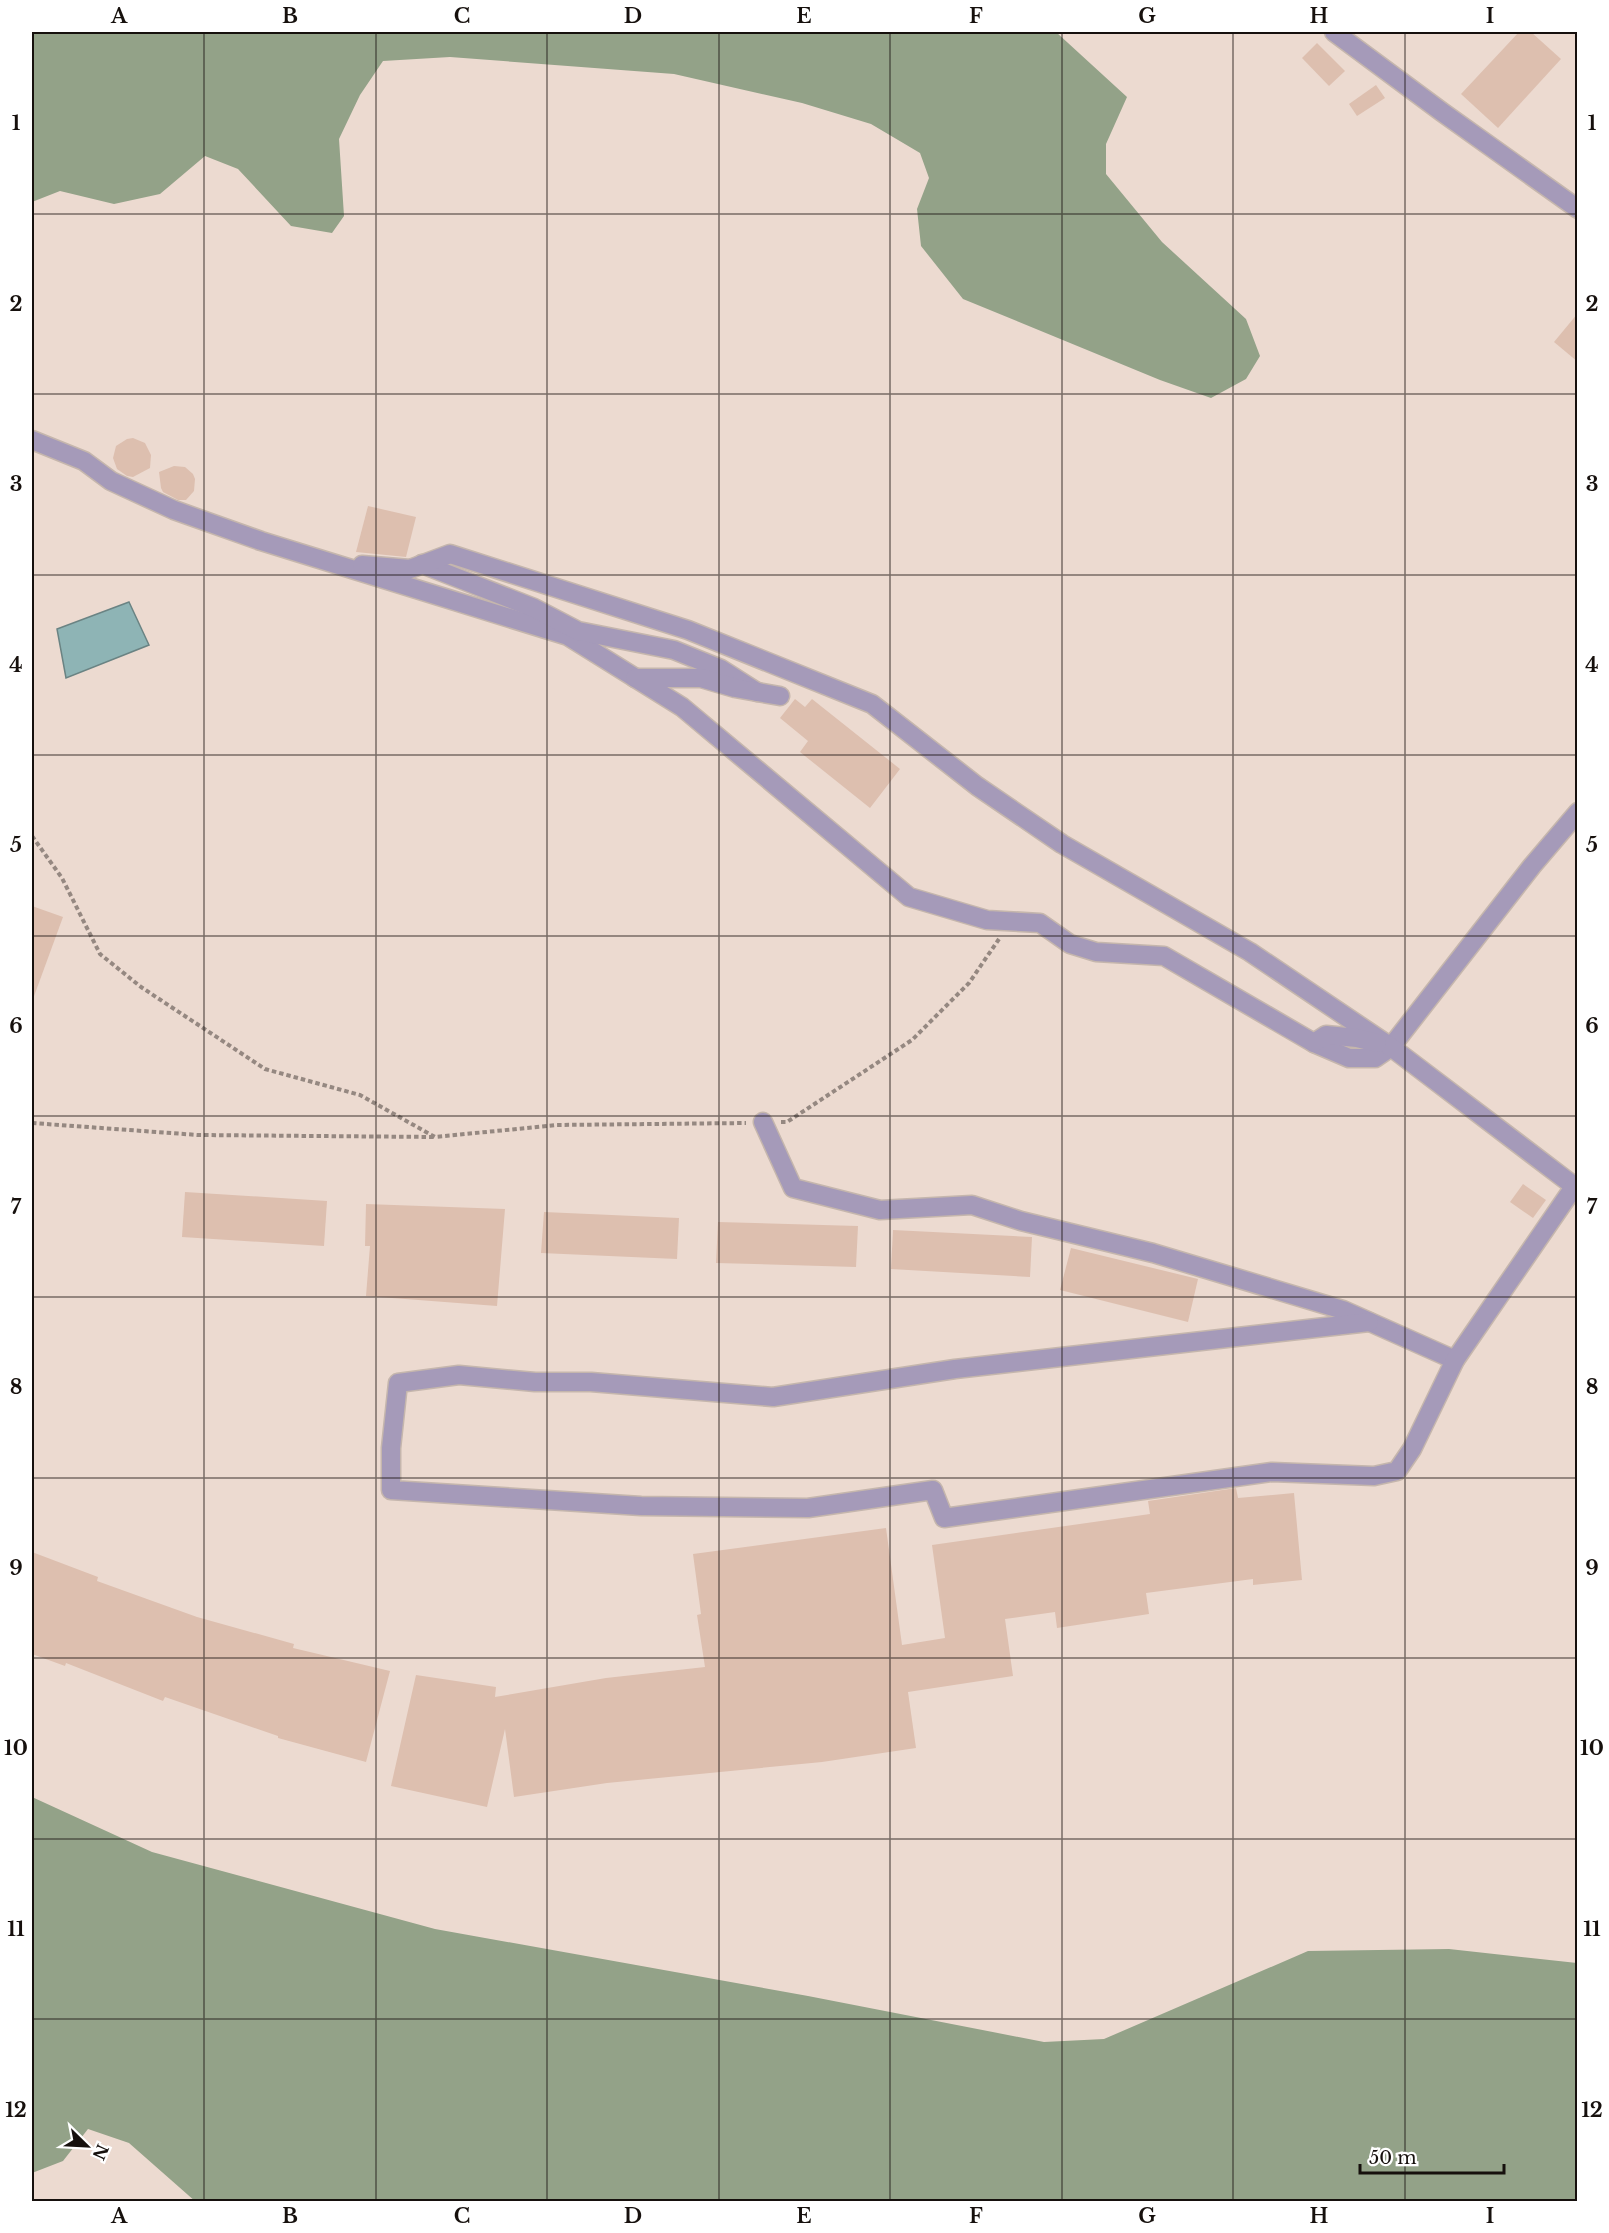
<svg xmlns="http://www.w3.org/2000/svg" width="1609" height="2233" font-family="'Libre Baskerville',serif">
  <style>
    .forest { fill: #93a288 }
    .water { fill: #8eb4b5; stroke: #6a8383; stroke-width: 1.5 }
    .building { fill: #ddbfaf }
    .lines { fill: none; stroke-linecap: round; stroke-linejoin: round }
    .minor-casing { stroke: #c5b6ad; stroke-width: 21 }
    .path { stroke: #958881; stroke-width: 4; stroke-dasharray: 4.5 3; stroke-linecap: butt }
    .minor { stroke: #a59ab9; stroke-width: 18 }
    .grid { fill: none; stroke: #16100d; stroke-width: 1.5; stroke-opacity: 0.55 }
    .neatline { fill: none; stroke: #16100d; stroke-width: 2 }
    .grid-label { font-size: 20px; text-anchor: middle; font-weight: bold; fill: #16100d }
  </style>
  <rect width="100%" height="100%" fill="#ecdad0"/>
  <g class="forest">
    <polygon points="32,32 1056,32 1127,97 1106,144 1106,174 1162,242 1246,319 1260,356 1246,379 1211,398 1160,380 963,299 921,246 917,209 929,178 920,153 871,124 802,103 674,74 450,57 383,61 360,95 339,139 344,216 332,233 291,226 238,169 205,156 160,194 114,204 60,191 32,202"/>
    <polygon points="32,1797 152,1852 435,1929 808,1996 1044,2042 1104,2039 1308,1951 1449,1949 1577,1963 1577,2201 196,2202 129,2143 88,2129 63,2161 32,2173"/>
  </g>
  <polygon class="water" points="129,602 149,645 66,678 57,629"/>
  <g class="building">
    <polygon points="1519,32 1531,32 1561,59 1498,128 1461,94"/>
    <polygon points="1317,43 1345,71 1329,86 1302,58"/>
    <polygon points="1376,85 1385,98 1357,116 1349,104"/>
    <polygon points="1578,313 1578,362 1554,342"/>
    <polygon points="133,438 145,443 151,455 150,468 133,477 127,476 117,469 113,458 116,446 127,439"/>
    <polygon points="174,466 185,467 193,474 195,479 194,491 186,500 178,500 163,492 161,488 159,472"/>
    <polygon points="368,506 416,517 406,557 356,552"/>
    <polygon points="795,699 805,707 812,699 900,769 870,808 800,752 808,741 780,718"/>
    <polygon points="32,906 63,917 33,999 32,999"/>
    <polygon points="1523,1184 1546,1200 1533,1218 1510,1202"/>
    <polygon points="185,1192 327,1201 324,1246 182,1237"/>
    <polygon points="366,1204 505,1209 497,1306 366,1296 370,1246 365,1246"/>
    <polygon points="544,1212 679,1218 677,1259 541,1253"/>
    <polygon points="718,1222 858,1226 856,1267 716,1263"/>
    <polygon points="893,1230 1032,1237 1030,1277 891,1269"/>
    <polygon points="1071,1248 1198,1279 1188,1322 1060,1290"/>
    <polygon points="1236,1488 1238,1498 1294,1493 1302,1580 1253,1585 1253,1579 1146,1593 1149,1614 1057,1628 1055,1612 1005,1619 1013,1676 908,1692 916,1748 822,1762 607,1783 514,1797 505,1729 487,1807 391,1786 416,1675 496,1687 495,1697 606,1678 705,1667 697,1615 701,1614 693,1554 886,1528 902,1645 945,1638 932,1545 1150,1514 1148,1501"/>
    <polygon points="32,1552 98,1577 97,1581 197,1617 294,1644 293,1648 390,1671 366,1762 278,1738 278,1736 165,1697 163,1701 66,1663 65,1666 32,1654"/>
  </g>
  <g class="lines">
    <defs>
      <g id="minor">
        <polyline points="1334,32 1442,112 1578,209"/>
        <polyline points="32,440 84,461 111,481 174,510 261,541 568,636 682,707 909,897 987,920 1040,923 1070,944 1096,952 1164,956 1314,1043 1349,1058 1375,1058 1391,1047 1532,866 1578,812"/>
        <polyline points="422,564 534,608 578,631 674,650 721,669 757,692"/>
        <polyline points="362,565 410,569 450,554 688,630 872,704 977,786 1062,844 1250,952 1391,1047 1578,1189"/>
        <polyline points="635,678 701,678 735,688 780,696"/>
        <polyline points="1314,1043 1326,1035 1357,1038 1377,1043"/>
        <polyline points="763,1122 793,1188 880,1210 972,1205 1021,1221 1153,1253 1343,1310 1455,1360"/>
        <polyline points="1369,1322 955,1369 773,1397 591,1382 535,1382 459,1375 398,1383 391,1448 391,1490 641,1506 808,1508 933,1490 944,1518 1272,1472 1374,1476 1397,1471 1412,1449 1455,1360 1574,1187"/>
      </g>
    </defs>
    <use href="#minor" class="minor-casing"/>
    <g class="path">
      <polyline points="32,836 62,878 100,954 141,987 265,1069 360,1095 435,1137 557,1125 746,1123"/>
      <polyline points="781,1122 787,1122 912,1040 969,983 999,939"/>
      <polyline points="32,1123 198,1135 434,1137"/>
    </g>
    <use href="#minor" class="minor"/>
  </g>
  <path class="grid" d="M204,32V2202M376,32V2202M547,32V2202M719,32V2202M890,32V2202M1062,32V2202M1233,32V2202M1405,32V2202M32,214H1578M32,394H1578M32,575H1578M32,755H1578M32,936H1578M32,1116H1578M32,1297H1578M32,1478H1578M32,1658H1578M32,1839H1578M32,2019H1578"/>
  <rect width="1609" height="2233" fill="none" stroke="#ffffff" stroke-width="66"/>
  <g transform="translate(87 2146) rotate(114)" stroke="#ffffff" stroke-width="4.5" paint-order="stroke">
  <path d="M0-4.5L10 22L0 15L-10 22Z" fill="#16100d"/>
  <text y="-9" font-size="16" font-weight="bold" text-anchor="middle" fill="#16100d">N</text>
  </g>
  <path d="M1360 2164v9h144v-9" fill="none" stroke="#16100d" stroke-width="3"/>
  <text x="1369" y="2164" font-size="18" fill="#16100d" stroke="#ffffff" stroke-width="4.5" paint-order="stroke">50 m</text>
  <rect x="33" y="33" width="1543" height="2167" class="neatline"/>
  <g class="grid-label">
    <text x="119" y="23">A</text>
    <text x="290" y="23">B</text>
    <text x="462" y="23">C</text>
    <text x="633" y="23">D</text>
    <text x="804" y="23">E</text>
    <text x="976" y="23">F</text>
    <text x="1147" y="23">G</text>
    <text x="1319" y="23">H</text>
    <text x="1490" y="23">I</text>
    <text x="16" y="130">1</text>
    <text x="1592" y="130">1</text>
    <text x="16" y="311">2</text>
    <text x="1592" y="311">2</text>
    <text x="16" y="491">3</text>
    <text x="1592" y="491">3</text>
    <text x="16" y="672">4</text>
    <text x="1592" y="672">4</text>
    <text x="16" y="852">5</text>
    <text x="1592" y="852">5</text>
    <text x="16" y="1033">6</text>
    <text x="1592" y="1033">6</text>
    <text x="16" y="1214">7</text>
    <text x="1592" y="1214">7</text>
    <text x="16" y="1394">8</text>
    <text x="1592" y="1394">8</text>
    <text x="16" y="1575">9</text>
    <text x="1592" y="1575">9</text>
    <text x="16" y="1755">10</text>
    <text x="1592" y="1755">10</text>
    <text x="16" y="1936">11</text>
    <text x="1592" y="1936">11</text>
    <text x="16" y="2117">12</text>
    <text x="1592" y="2117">12</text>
    <text x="119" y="2223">A</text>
    <text x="290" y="2223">B</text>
    <text x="462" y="2223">C</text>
    <text x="633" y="2223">D</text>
    <text x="804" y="2223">E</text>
    <text x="976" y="2223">F</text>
    <text x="1147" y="2223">G</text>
    <text x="1319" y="2223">H</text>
    <text x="1490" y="2223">I</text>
  </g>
</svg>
